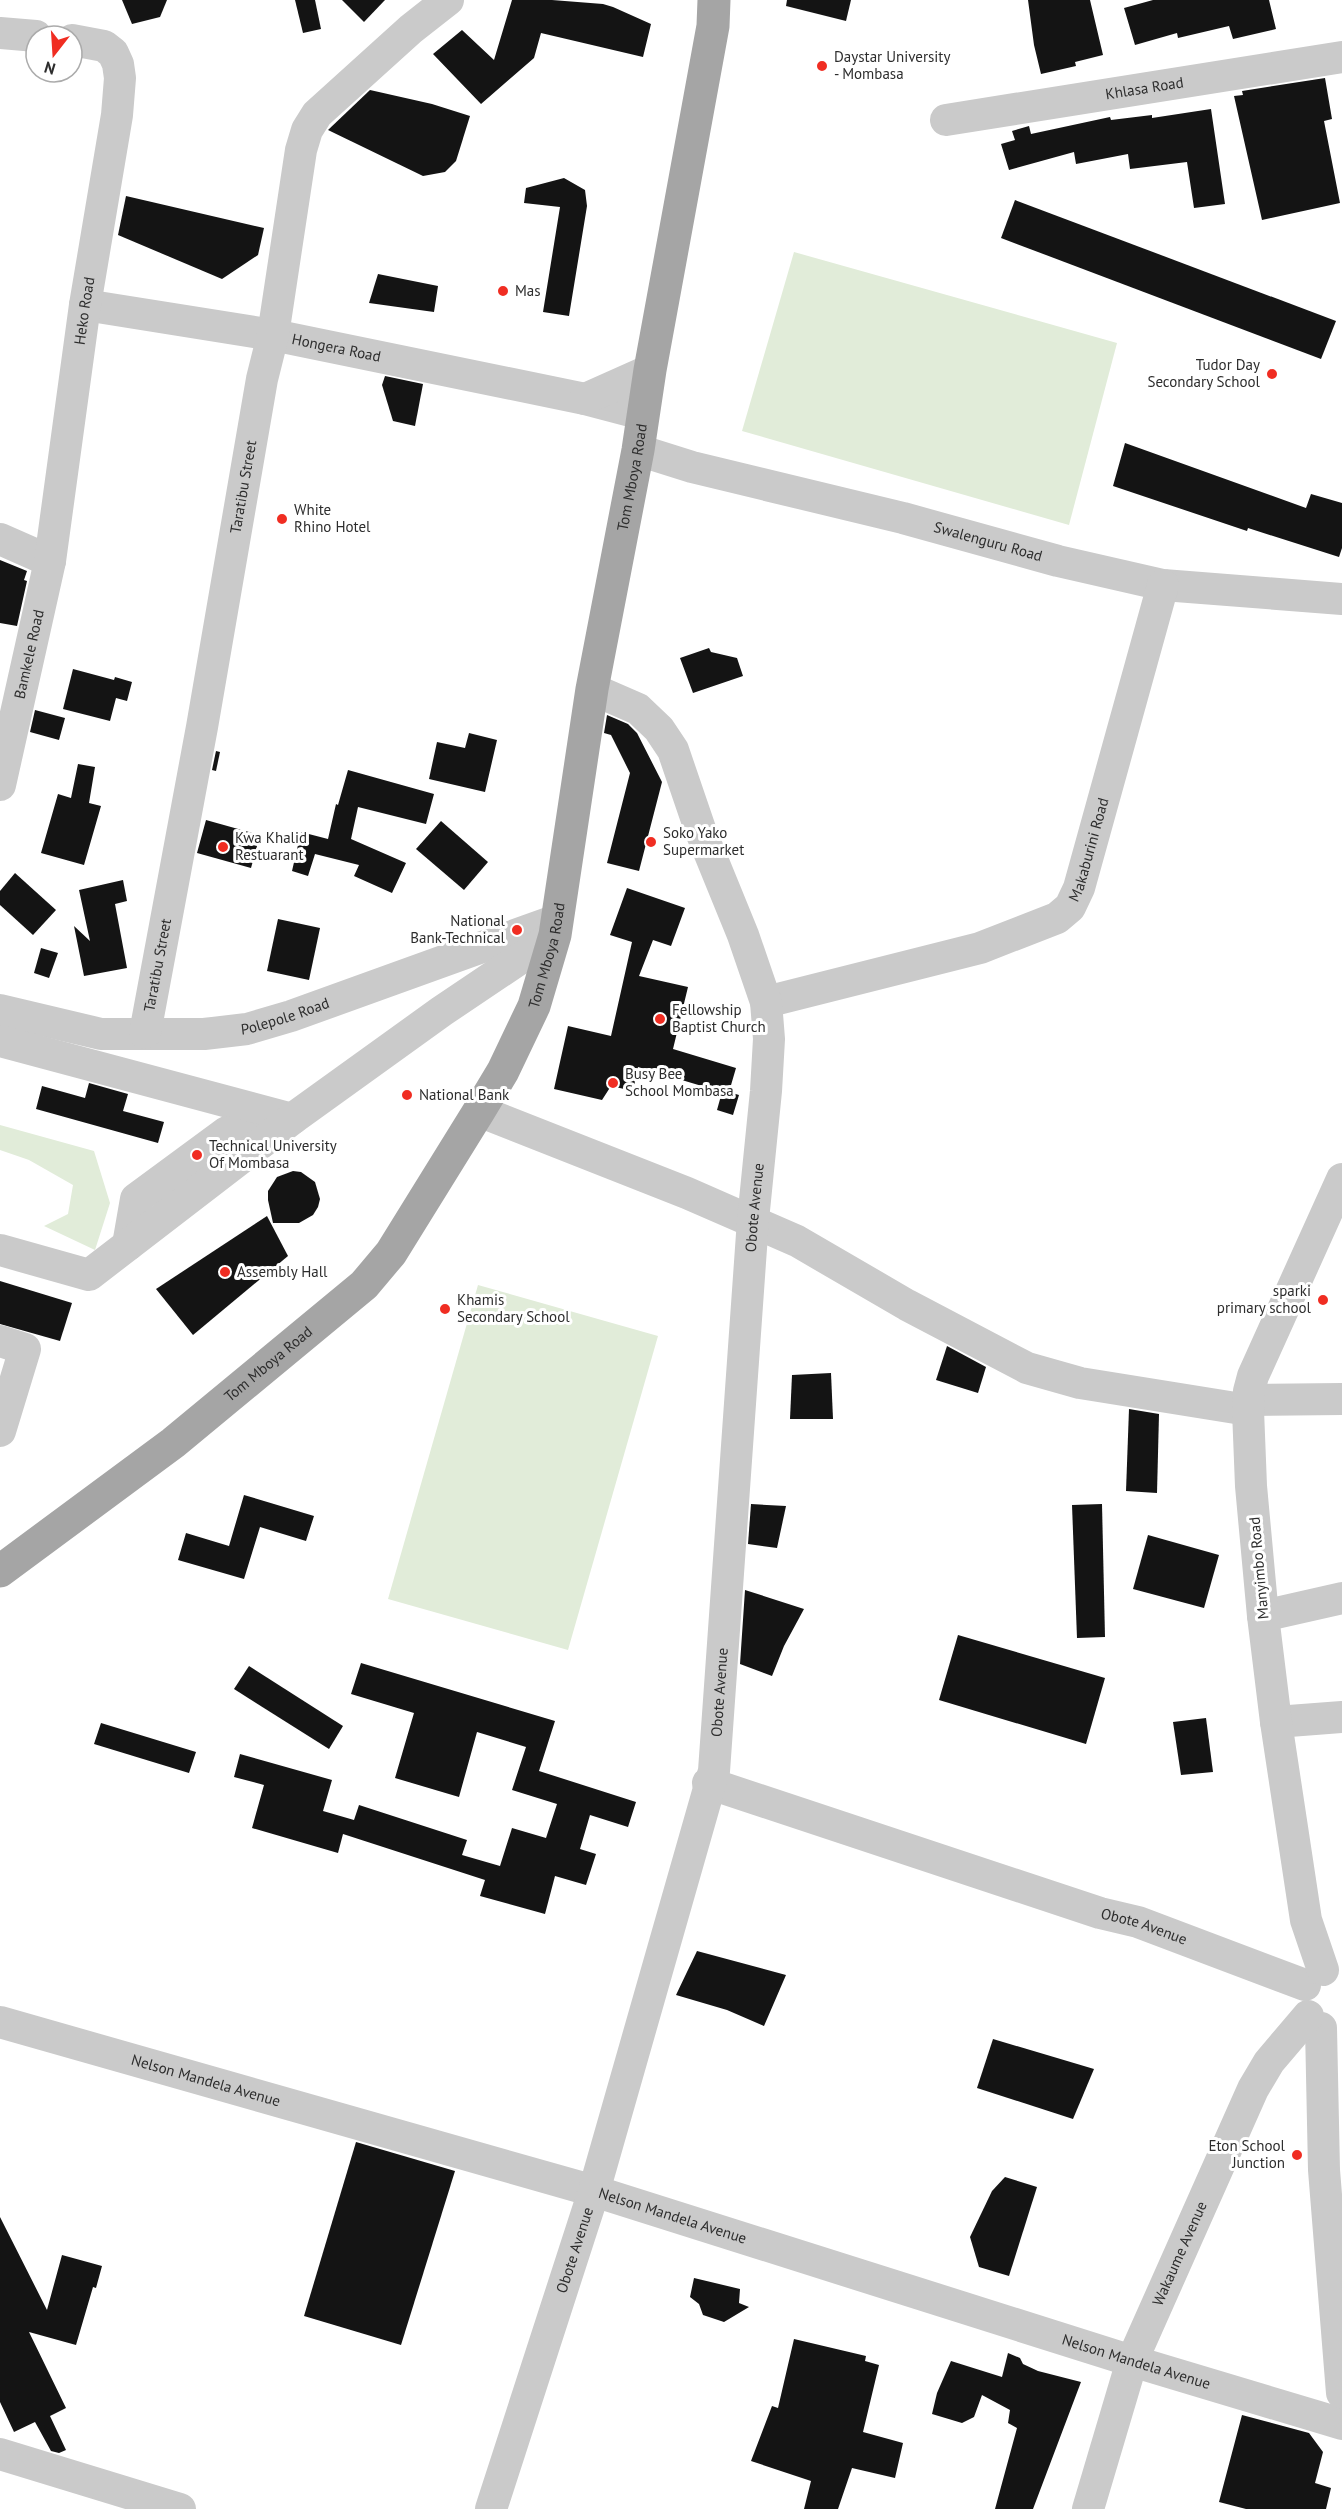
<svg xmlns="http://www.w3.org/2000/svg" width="1342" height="2509" font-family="'PT Sans',sans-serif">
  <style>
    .green { fill: #e1ecd9 }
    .building { fill: #141414 }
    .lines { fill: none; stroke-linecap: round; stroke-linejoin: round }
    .minor { stroke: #cacaca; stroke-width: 32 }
    .major { stroke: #a5a5a5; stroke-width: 33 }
    .poi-dot { fill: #f02d22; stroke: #fff; stroke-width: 2 }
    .labels { text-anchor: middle; stroke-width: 6; stroke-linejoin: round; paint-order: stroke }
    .poi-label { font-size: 15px; fill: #2d2d2d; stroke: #fff; text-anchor: start }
    .street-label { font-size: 15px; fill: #2d2d2d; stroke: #fff }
  </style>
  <rect width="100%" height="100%" fill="#fff"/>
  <g class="green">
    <polygon points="794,252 1117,343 1069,525 742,431"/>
    <polygon points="0,1125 94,1151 110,1203 95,1250 44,1226 68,1214 73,1185 29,1160 0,1150"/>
    <polygon points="478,1285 658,1336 568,1650 388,1599"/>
  </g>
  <g class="building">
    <polygon points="122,0 167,0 160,17 132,24"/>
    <polygon points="295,0 315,0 321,29 303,33"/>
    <polygon points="342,0 385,0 364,22"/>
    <polygon points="512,0 552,0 603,4 613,7 651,24 643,57 541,33 534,58 481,104 433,54 462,30 494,60"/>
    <polygon points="787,0 851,0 846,21 786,6"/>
    <polygon points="1028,0 1090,0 1103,55 1075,62 1076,66 1041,74 1034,45"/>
    <polygon points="1153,0 1269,0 1276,29 1233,39 1229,26 1178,38 1177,33 1135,45 1124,8"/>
    <polygon points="1325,78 1332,119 1324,121 1340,203 1262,220 1234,96 1243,95 1242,91"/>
    <polygon points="370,90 432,104 470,116 456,161 445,172 423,176 328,130"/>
    <polygon points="1211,109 1225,204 1194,208 1187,162 1130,169 1128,154 1076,164 1074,152 1009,170 1001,144 1015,140 1012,131 1029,126 1031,134 1110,117 1111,120 1152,115 1152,118"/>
    <polygon points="564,178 585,190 587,206 569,316 543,312 560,207 524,203 526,188"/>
    <polygon points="126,196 264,228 258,255 222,279 118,235"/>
    <polygon points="1015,200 1336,321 1321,359 1001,238"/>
    <polygon points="378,274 438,286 434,312 369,303"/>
    <polygon points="385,376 423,384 415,426 393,421 382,385"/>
    <polygon points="1125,443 1306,508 1311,494 1342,503 1342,548 1339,557 1248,528 1247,531 1113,486"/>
    <polygon points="0,560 27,571 24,580 27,581 17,626 0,623"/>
    <polygon points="709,648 711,652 737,658 743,676 693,693 680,658"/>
    <polygon points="73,669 114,680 115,677 132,682 127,701 116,698 110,721 63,709"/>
    <polygon points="35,710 65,718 59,740 30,732"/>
    <polygon points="607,715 628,724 637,733 662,782 639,871 607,863 630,773 611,735 604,733"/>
    <polygon points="469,733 497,740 485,792 429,779 437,742 465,748"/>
    <polygon points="216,751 220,752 216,771 212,770"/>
    <polygon points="78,764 95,767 89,803 101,806 84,865 41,853 58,794 71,798"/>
    <polygon points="348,770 434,794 426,824 358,807 351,839 406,863 392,893 354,876 359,865 315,854 308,876 292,871 301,832 328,839 336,804 338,805"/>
    <polygon points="206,820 260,835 251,868 197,853"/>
    <polygon points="441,821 488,862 464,890 416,849"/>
    <polygon points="15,873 56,910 33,935 0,905 0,891"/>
    <polygon points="123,880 127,901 115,904 127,968 84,976 74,926 90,941 79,890"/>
    <polygon points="627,888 685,908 671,946 653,940 639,976 688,987 673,1049 736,1068 729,1092 739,1095 733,1115 717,1110 722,1092 638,1067 633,1091 611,1086 602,1100 554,1089 568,1026 611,1036 632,942 610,935"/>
    <polygon points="278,919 320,928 309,980 267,971"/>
    <polygon points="41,948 58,953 49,978 34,973"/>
    <polygon points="89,1083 128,1094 123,1111 164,1122 158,1143 36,1109 42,1086 85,1098"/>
    <polygon points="293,1171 301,1172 315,1182 320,1199 318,1207 313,1215 299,1223 273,1223 268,1200 268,1191 277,1177"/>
    <polygon points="267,1216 288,1256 193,1335 156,1289"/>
    <polygon points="0,1281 72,1303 60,1341 0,1324"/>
    <polygon points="947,1346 986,1367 978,1393 936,1380"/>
    <polygon points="831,1373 833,1419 790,1419 792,1375"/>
    <polygon points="1129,1409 1159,1414 1157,1493 1126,1491"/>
    <polygon points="244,1495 314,1516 306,1541 260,1527 244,1579 178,1560 186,1533 229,1546"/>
    <polygon points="751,1504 786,1506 777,1548 748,1544"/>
    <polygon points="1102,1504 1105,1637 1077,1638 1072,1505"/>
    <polygon points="1148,1535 1219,1555 1204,1608 1133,1589"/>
    <polygon points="745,1590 804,1609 784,1646 772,1676 740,1664"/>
    <polygon points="958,1635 1105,1678 1086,1744 939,1700"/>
    <polygon points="361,1663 555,1721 539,1771 636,1802 628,1827 590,1815 580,1849 596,1854 586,1885 555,1876 545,1914 480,1896 485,1880 343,1834 338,1853 252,1828 264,1785 234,1777 240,1754 332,1780 323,1811 354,1820 359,1805 467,1840 462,1855 500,1866 512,1828 546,1838 557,1804 512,1790 526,1747 477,1732 459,1797 395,1778 414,1713 351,1694"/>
    <polygon points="249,1666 343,1726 329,1749 234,1689"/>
    <polygon points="1206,1718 1213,1772 1181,1775 1173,1722"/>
    <polygon points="101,1723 196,1752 189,1773 94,1744"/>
    <polygon points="697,1951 786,1975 764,2026 727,2010 676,1995"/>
    <polygon points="993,2039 1094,2069 1073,2119 977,2088"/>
    <polygon points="356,2142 455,2171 401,2345 304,2316"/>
    <polygon points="1005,2177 1037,2187 1009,2276 979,2267 970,2237 992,2191"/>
    <polygon points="0,2217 47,2310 62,2255 102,2266 96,2288 93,2287 76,2345 29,2332 66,2408 50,2416 66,2450 59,2453 51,2451 35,2422 14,2432 0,2402"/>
    <polygon points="694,2278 740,2289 739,2303 749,2307 724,2322 703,2315 699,2304 690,2297"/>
    <polygon points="794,2339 866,2356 865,2361 879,2365 863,2432 903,2443 895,2478 852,2468 838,2509 804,2509 811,2481 751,2461 772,2406 778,2408"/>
    <polygon points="1008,2353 1020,2358 1023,2364 1038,2371 1081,2382 1033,2509 995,2509 1017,2428 1008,2423 1010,2410 982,2395 974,2417 962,2423 932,2414 937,2393 951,2361 1002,2377"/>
    <polygon points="1242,2415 1309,2433 1323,2452 1315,2483 1331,2488 1326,2509 1246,2509 1219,2502"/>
  </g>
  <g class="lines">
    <g class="minor">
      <polyline points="0,33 36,36"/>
      <path id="s1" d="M946,120L1342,57"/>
      <path id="s2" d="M85,305L273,335L585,399L642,414"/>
      <polyline points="585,399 650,370"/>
      <path id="s3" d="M638,450L692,467L903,518L1058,561L1163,585L1342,599"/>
      <polyline points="0,539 50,561"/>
      <path id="s4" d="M0,785L50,561L85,305L117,115L120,78L118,64L113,53L104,46L72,40"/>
      <path id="s5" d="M766,1002L980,948L1057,918L1070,907L1079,888L1163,585"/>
      <path id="s6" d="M0,1010L101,1034H204L247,1029L291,1016L554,921"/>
      <path id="s7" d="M145,1033L202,727L262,379L273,335L301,150L307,130L317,114L411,29L448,0"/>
      <polyline points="0,1041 292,1119"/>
      <polyline points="479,1111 687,1193 797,1241 907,1305 1027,1368 1080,1383 1248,1410"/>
      <polyline points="128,1245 136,1199 227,1132 262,1142"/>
      <polyline points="0,1250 89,1275 292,1119 442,1011 555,935"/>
      <polyline points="0,1341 25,1349 0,1431"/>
      <polyline points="1248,1400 1342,1399"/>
      <polyline points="1263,1616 1342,1598"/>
      <polyline points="1276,1722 1342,1717"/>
      <path id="s8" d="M708,1783L1100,1913L1138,1922L1305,1985"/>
      <polyline points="1323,1970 1306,1920 1276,1722 1263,1616 1251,1486 1248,1410 1249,1391 1253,1376 1342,1179"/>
      <path id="s9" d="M0,2022L594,2191L1132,2361L1342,2424"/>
      <polyline points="1321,2028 1324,2170 1342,2393"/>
      <polyline points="0,2454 180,2509"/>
      <path id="s10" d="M491,2509L594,2191L714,1771L753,1220L766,1091L769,1039L766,1002L743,935L701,832L673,750L659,729L638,709L592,689"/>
      <path id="s11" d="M1088,2509L1132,2361L1253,2089L1269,2062L1308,2016"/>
    </g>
    <path class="major" id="s12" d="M0,1571L173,1443L364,1285L391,1253L479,1111L503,1071L534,1006L555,935L592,689L638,450L650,370L713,26L714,0"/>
  </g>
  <g class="poi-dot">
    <circle cx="822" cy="66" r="6"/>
    <circle cx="503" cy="291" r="6"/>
    <circle cx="1272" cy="374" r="6"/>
    <circle cx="282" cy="519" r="6"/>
    <circle cx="651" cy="842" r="6"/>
    <circle cx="223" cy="847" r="6"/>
    <circle cx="517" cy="930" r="6"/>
    <circle cx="660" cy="1019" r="6"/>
    <circle cx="613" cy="1083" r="6"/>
    <circle cx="407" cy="1095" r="6"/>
    <circle cx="197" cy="1155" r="6"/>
    <circle cx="225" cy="1272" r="6"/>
    <circle cx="1323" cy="1300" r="6"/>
    <circle cx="445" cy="1309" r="6"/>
    <circle cx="1297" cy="2155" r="6"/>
  </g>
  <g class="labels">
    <g class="poi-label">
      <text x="834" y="62">Daystar University<tspan x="834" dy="17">- Mombasa</tspan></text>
      <text x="515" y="296">Mas</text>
      <text x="1260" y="370" text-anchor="end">Tudor Day<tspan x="1260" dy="17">Secondary School</tspan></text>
      <text x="294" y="515">White<tspan x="294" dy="17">Rhino Hotel</tspan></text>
      <text x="663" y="838">Soko Yako<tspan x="663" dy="17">Supermarket</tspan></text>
      <text x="235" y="843">Kwa Khalid<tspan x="235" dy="17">Restuarant</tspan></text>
      <text x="505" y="926" text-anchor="end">National<tspan x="505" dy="17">Bank-Technical</tspan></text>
      <text x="672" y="1015">Fellowship<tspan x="672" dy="17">Baptist Church</tspan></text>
      <text x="625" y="1079">Busy Bee<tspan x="625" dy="17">School Mombasa</tspan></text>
      <text x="419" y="1100">National Bank</text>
      <text x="209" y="1151">Technical University<tspan x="209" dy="17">Of Mombasa</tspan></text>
      <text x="237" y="1277">Assembly Hall</text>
      <text x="1311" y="1296" text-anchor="end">sparki<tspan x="1311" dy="17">primary school</tspan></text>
      <text x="457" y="1305">Khamis<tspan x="457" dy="17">Secondary School</tspan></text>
      <text x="1285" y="2151" text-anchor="end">Eton School<tspan x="1285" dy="17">Junction</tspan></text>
    </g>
    <g class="street-label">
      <text dy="5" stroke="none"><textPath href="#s1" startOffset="201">Khlasa Road</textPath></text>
      <text dy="5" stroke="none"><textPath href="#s4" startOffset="482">Heko Road</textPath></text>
      <text dy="5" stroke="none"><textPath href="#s2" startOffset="255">Hongera Road</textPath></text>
      <text dy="5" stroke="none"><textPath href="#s12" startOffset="1329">Tom Mboya Road</textPath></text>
      <text dy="5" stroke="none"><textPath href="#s7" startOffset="555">Taratibu Street</textPath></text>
      <text dy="5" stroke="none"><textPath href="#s3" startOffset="362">Swalenguru Road</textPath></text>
      <text dy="5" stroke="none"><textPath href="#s4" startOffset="134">Bamkele Road</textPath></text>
      <text dy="5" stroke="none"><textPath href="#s5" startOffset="381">Makaburini Road</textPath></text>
      <text dy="5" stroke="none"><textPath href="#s12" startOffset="843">Tom Mboya Road</textPath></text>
      <text dy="5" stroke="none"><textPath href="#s7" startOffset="69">Taratibu Street</textPath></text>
      <text dy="5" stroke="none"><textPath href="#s6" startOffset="290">Polepole Road</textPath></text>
      <text dy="5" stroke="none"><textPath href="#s10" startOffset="1336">Obote Avenue</textPath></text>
      <text dy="5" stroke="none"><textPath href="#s12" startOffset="339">Tom Mboya Road</textPath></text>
      <text transform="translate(1259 1568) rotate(-95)" y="5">Manyimbo Road</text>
      <text dy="5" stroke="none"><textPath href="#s10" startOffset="850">Obote Avenue</textPath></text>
      <text dy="5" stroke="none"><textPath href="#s8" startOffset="459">Obote Avenue</textPath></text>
      <text dy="5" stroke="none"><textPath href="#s9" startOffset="214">Nelson Mandela Avenue</textPath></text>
      <text dy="5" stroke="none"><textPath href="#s9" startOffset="700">Nelson Mandela Avenue</textPath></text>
      <text dy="5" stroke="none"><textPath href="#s10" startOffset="272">Obote Avenue</textPath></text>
      <text dy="5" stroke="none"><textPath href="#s11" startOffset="272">Wakaume Avenue</textPath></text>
      <text dy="5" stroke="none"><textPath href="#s9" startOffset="1186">Nelson Mandela Avenue</textPath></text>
    </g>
  </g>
  <g transform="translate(54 54) rotate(197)"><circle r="28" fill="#ffffff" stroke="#ababab" stroke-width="1.5"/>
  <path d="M0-4.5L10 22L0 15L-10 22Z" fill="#f02d22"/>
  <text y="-9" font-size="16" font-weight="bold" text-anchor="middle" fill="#2d2d2d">N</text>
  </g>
</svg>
